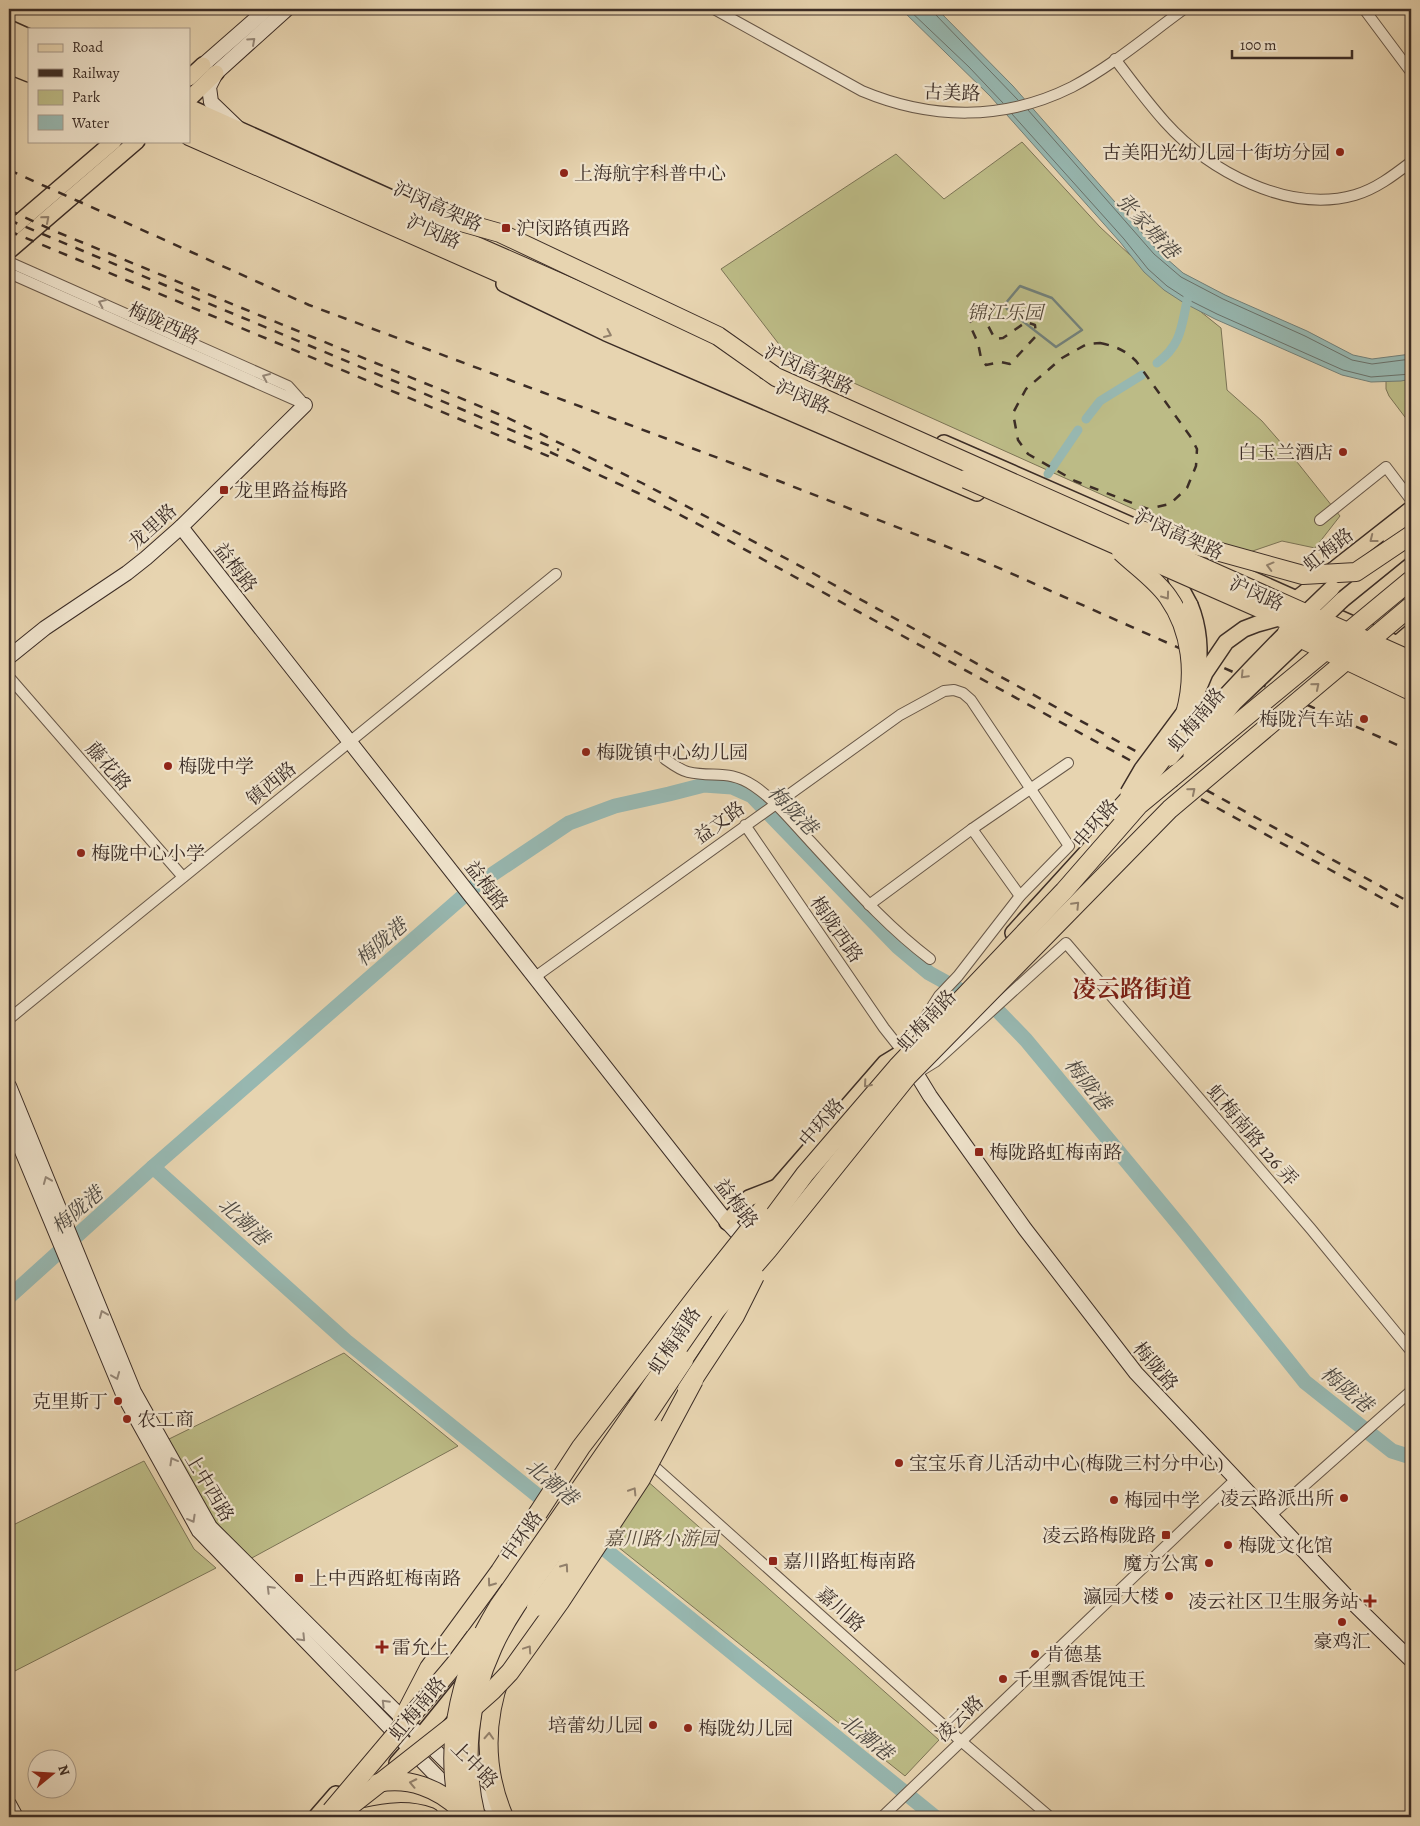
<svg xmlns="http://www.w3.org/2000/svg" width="1420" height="1826" font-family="Alegreya,'Noto Serif SC',serif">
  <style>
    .green { fill: #bcbb86; stroke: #7c7456 }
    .water { fill: #97b7b0; stroke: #738079 }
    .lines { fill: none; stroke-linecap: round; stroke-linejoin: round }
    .shore { stroke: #6a726b; stroke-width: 1 }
    .stream { stroke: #738079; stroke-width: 2.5 }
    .canal { stroke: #97b7b0; stroke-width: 9 }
    .river { stroke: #97b7b0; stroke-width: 15 }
    .street-casing { stroke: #675748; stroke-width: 12 }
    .secondary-casing { stroke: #3c2d26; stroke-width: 16 }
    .primary-casing { stroke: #3c2d26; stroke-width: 18 }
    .highway-casing { stroke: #3c2d26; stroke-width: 20 }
    .street { stroke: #efe3cc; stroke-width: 10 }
    .secondary { stroke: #efe3cc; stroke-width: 14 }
    .primary { stroke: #e7d4b0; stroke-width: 15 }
    .highway { stroke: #e7d4b0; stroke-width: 18 }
    .rail { stroke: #3c2d26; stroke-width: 2.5; stroke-dasharray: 9 9; stroke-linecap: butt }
    .primary-bridge-casing { stroke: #3c2d26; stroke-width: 18; stroke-linecap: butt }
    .highway-bridge-casing { stroke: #3c2d26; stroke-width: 20; stroke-linecap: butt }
    .primary-bridge { stroke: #e7d4b0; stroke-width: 15 }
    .highway-bridge { stroke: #e7d4b0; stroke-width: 18 }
    .oneway { stroke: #968879 }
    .oneway2 { stroke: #92806b }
    .poi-dot { fill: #8f2418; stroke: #efe3cc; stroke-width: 2 }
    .labels { text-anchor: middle; stroke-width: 4.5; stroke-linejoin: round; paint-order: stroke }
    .street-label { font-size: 19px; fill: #3c2d26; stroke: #efe3cc }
    .poi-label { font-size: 19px; fill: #3c2d26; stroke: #efe3cc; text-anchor: start }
    .park-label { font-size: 19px; font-style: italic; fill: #564939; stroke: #efe3cc }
    .water-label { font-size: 20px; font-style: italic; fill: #4e4942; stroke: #efe3cc }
    .district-label { font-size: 24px; font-weight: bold; fill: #7a1f14; stroke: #efe3cc }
  </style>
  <rect width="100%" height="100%" fill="#e7d4b0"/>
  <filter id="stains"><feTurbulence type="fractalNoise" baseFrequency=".004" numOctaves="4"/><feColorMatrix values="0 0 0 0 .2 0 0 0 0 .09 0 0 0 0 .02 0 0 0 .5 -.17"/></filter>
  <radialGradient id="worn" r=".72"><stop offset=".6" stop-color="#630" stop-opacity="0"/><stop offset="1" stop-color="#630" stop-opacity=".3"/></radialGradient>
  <g class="green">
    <polygon points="1022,142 1100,227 1130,255 1221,328 1227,390 1262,421 1289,452 1340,516 1315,548 1282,541 1238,556 785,352 721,269 896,154 944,199"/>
    <polygon points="1411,379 1411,425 1389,396 1386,389 1386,381"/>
    <polygon points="344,1353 458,1446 250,1559 231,1541 202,1504 167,1440"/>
    <polygon points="144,1461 194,1549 216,1568 9,1674 9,1527"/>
    <polygon points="645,1479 939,1740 905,1776 608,1539"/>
  </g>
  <polygon class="water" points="901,9 937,9 1013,86 1158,251 1183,273 1225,295 1307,331 1353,355 1372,359 1411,354 1411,379 1401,381 1371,382 1342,375 1215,319 1184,303 1164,290 1144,272 1120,242 990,96"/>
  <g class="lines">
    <g class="shore">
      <polyline points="908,9 969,67 1003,103"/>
      <polyline points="934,9 935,14 1018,100"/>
      <polyline points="1028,110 1154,254 1181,277 1223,299 1305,336 1352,360 1372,364 1411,359"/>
      <polyline points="1012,114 1124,239 1148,269 1167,286 1187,299 1217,314 1343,370 1371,377 1411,374"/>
    </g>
    <polygon class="stream" points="1020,286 1052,298 1082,330 1056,347 1007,309 1005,304"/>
    <g class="canal">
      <path d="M1157,363C1184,343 1181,323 1189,293"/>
      <polyline points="1086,419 1100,401 1142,375"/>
      <polyline points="1048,474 1078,430"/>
    </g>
    <g class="river">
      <polyline points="153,1167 346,1341 553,1508"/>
      <polyline points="9,1297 153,1167 475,886 569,823 615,806 669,794 704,785 732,787 752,796 898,947 929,973 998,1011 1026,1040 1185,1232 1305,1382 1392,1451 1411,1457"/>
      <polyline points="591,1538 935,1817"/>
    </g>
    <defs>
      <g id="street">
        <path d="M714,9L862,91C931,120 1004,121 1072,87C1112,66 1148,35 1184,9"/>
        <polyline points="1364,9 1411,72"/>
        <path d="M1115,59C1131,80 1147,102 1165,122C1209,171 1288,214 1355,195C1376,189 1394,175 1411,162"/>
        <polyline points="9,262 288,386 305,405"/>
        <polyline points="9,273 302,403"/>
        <polyline points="1320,520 1386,467 1411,500"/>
        <polyline points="9,677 183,877"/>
        <path d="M665,759C672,764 680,770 688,772C714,778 729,769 754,786C775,800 793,823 811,842C849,883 885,925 930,959"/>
        <polyline points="972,829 1020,896"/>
        <polyline points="869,905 972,829 1068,763"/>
        <polyline points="535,977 900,715 944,691 954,690 963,693 971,700 1069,846 1020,896 958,976 939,996 903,1052 884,1028 745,825"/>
        <polyline points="9,1019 556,574"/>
        <polyline points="922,1070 935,1062 1066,943 1311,1229 1411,1351"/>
        <polyline points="647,1460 961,1741 1050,1817"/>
        <polyline points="1271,1515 1411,1391"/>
        <polyline points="882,1817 1236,1479"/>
      </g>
      <g id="secondary">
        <polyline points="203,65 267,9"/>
        <polyline points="238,128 211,102 209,87 216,73 287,9"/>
        <polyline points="181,527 727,1222 740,1236 747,1248"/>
        <polyline points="9,657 45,628 127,573 146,558 181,527 305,405"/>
        <polyline points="911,1065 930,1096 1025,1229 1136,1373 1354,1604 1411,1660"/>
        <polyline points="9,1086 134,1392 210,1527 502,1817"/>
        <polyline points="9,1120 123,1394 199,1531 459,1799"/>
        <polyline points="9,1804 16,1817"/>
      </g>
      <g id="primary">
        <polyline points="9,28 29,37"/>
        <polyline points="9,66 29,74"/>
        <polyline points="189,78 203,65"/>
        <polyline points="189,99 216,73"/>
        <polyline points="189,107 425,213"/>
        <polyline points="9,231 114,141"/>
        <polyline points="9,251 137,141"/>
        <polyline points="504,284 606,333 977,493"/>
        <polyline points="944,443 1147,532"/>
        <polyline points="1391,540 1411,524"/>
        <polyline points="1180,547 1411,650"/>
        <polyline points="1176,579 1190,605"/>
        <polyline points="1342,600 1411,544"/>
        <polyline points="1290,604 1411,509"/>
        <polyline points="1391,649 1411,632"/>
        <polyline points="1013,933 1104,833"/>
        <polyline points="810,1185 843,1142"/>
        <polyline points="727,1222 749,1198 777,1187"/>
        <polyline points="750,1223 778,1186 885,1063 903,1052 909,1045"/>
        <polyline points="678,1370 725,1300"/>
        <polyline points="509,1581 522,1555 623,1405"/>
        <polyline points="397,1763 421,1736 464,1683"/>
        <polyline points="316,1817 336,1794"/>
      </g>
      <g id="highway">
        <polyline points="9,41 29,50"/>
        <polyline points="9,56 29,65"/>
        <polyline points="189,120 757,369"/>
        <polyline points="189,136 966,479"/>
        <polyline points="402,1720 429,1668 500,1571 538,1513"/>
        <polyline points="338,1817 348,1808"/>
        <path d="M365,1817C387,1812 408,1809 430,1817"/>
        <path d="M504,1817C472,1742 493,1672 536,1607"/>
      </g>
    </defs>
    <use href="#street" class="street-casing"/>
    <use href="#secondary" class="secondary-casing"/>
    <use href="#primary" class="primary-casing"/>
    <use href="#highway" class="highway-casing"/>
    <use href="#street" class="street"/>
    <use href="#secondary" class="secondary"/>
    <use href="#primary" class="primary"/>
    <use href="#highway" class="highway"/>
    <g class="rail">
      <polyline points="9,170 309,305 761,474 981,560 1411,751"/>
      <polyline points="9,210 52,230 439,389 508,418 642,483 789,560 1411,903"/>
      <polyline points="9,220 559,450"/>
      <polyline points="9,231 555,459"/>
      <polygon points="976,316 984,318 995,339 1003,338 1026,322 1035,325 1036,336 1010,364 1001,362 986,365 981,358 978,343 969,323"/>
      <path d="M1100,343C1115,346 1125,350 1136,361L1190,436L1197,449L1196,466L1187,488L1170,504L1148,509L1075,481L1028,454L1018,440L1013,413L1026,389L1062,358L1087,344Z"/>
      <polyline points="550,452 638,493 711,531 1411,914"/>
    </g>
    <defs>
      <g id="primary-bridge">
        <path d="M1190,605C1200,629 1201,653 1197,679"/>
        <polyline points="1191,755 1235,702 1342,600"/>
        <path d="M1170,758C1222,698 1275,642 1332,588"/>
        <polyline points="1128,793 1142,769 1194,699 1205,673 1226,642 1244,629 1257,624 1286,616"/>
      </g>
      <g id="highway-bridge">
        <polyline points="415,209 500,233 718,336 776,377 1408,659"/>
        <polyline points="966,479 1411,675"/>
        <polyline points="1137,529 1303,575 1356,572 1411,535"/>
        <polyline points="1287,632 1411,691"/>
        <path d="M1118,811C1140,787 1164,761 1179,732C1182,727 1183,720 1185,714C1196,675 1192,631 1168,597C1156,580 1137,567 1121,552"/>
        <polyline points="717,1309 768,1250 907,1077 1170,809 1411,606"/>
        <polyline points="687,1389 735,1316 755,1276"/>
        <polyline points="538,1513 581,1447 702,1289 761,1215"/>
        <polyline points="536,1607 566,1566 657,1429"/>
        <path d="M378,1783C409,1777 438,1788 461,1810"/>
        <polyline points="348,1808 456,1723 492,1691 510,1672 560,1602 641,1479 694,1380"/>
        <polyline points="331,1811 455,1664 475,1637"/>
        <path d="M461,1817C445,1758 455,1700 478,1645C483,1632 491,1619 498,1607L707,1306L805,1174L897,1067L1064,891L1139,805L1411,580"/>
        <path d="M476,1817C462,1760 468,1701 493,1647C512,1605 544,1569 570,1530C608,1474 646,1417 684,1360"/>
      </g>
    </defs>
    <use href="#primary-bridge" class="primary-bridge-casing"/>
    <use href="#highway-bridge" class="highway-bridge-casing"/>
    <use href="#primary-bridge" class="primary-bridge"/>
    <use href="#highway-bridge" class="highway-bridge"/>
  </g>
  <defs><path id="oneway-chevron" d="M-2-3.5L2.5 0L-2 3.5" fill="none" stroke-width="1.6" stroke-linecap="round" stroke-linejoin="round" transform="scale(1.25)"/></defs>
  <g class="oneway">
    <use href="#oneway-chevron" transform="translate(252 41) rotate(-42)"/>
    <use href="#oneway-chevron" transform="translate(102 303) rotate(-156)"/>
    <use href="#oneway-chevron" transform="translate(266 377) rotate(-156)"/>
    <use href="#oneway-chevron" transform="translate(47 1180) rotate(-112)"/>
    <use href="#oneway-chevron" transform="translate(103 1314) rotate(-112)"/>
    <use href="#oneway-chevron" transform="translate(116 1376) rotate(68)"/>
    <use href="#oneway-chevron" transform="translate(173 1461) rotate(-119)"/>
    <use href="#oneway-chevron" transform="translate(192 1519) rotate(61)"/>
    <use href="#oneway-chevron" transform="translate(270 1589) rotate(-135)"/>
    <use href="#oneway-chevron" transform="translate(302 1638) rotate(46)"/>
    <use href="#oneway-chevron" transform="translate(385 1703) rotate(-135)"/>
  </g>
  <g class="oneway2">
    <use href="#oneway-chevron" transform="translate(46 219) rotate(-41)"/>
    <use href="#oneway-chevron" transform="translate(608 334) rotate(24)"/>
    <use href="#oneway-chevron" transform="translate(1373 539) rotate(142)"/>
    <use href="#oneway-chevron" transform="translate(1270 566) rotate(-165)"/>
    <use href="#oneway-chevron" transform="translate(1166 596) rotate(54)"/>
    <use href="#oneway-chevron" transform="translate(1244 675) rotate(134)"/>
    <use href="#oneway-chevron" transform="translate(1316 686) rotate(-40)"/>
    <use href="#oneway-chevron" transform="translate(1192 791) rotate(-40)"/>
    <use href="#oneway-chevron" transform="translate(1076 905) rotate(-46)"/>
    <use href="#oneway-chevron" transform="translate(867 1084) rotate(131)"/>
    <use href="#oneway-chevron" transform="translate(633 1491) rotate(-58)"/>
    <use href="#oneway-chevron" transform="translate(565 1567) rotate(-55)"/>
    <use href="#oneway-chevron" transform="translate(491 1583) rotate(126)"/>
    <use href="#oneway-chevron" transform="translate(528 1649) rotate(-56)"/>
    <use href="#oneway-chevron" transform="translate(489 1736) rotate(-87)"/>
    <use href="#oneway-chevron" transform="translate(413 1783) rotate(-168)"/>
  </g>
  <g class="poi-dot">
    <circle cx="1340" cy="152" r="5"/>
    <circle cx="564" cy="173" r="5"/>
    <rect x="501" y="223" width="10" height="10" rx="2.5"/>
    <circle cx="1343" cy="452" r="5"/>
    <rect x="219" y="485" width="10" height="10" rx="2.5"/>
    <circle cx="1364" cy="719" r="5"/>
    <circle cx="586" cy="752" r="5"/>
    <circle cx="168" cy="766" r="5"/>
    <circle cx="81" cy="853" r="5"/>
    <rect x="974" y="1147" width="10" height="10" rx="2.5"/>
    <circle cx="118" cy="1401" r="5"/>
    <circle cx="127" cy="1419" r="5"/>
    <circle cx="899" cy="1463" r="5"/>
    <circle cx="1344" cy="1498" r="5"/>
    <circle cx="1114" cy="1500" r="5"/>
    <rect x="1161" y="1530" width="10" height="10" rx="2.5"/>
    <circle cx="1228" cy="1545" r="5"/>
    <rect x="768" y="1556" width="10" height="10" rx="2.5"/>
    <circle cx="1209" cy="1563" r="5"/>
    <rect x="294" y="1573" width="10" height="10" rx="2.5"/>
    <circle cx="1169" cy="1596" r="5"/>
    <path d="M1367.5 1593.5h5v5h5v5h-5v5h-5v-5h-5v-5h5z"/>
    <circle cx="1342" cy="1622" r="5"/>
    <path d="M379.5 1639.5h5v5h5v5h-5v5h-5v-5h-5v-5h5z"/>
    <circle cx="1035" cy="1654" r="5"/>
    <circle cx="1003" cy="1679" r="5"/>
    <circle cx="653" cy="1725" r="5"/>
    <circle cx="688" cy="1728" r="5"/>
  </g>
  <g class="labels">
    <g class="street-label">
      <text transform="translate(952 92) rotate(2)" y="7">古美路</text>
      <text transform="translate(438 206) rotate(24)" y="7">沪闵高架路</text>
      <text transform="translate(434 231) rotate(24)" y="7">沪闵路</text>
      <text transform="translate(164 323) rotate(24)" y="7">梅陇西路</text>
      <text transform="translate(809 369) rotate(24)" y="7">沪闵高架路</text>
      <text transform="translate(803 396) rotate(23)" y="7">沪闵路</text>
      <text transform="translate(152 526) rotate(-42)" y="7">龙里路</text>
      <text transform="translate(1179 534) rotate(24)" y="7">沪闵高架路</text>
      <text transform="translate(1328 549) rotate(-38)" y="7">虹梅路</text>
      <text transform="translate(236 567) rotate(52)" y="7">益梅路</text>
      <text transform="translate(1257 593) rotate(24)" y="7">沪闵路</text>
      <text transform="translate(1196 719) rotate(-50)" y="7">虹梅南路</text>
      <text transform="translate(109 766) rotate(49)" y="7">藤花路</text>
      <text transform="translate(271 783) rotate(-39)" y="7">镇西路</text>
      <text transform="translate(719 822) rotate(-36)" y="7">益文路</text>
      <text transform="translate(1095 823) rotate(-49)" y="7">中环路</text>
      <text transform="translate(487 885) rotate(52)" y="7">益梅路</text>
      <text transform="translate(837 929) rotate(55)" y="7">梅陇西路</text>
      <text transform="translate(926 1020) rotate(-47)" y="7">虹梅南路</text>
      <text transform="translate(821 1122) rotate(-49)" y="7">中环路</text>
      <text transform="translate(1253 1135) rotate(49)" y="7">虹梅南路 126 弄</text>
      <text transform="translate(737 1203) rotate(52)" y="7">益梅路</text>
      <text transform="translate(674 1340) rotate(-56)" y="7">虹梅南路</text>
      <text transform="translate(1156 1366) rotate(49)" y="7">梅陇路</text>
      <text transform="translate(210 1487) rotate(59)" y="7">上中西路</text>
      <text transform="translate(521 1536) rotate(-55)" y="7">中环路</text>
      <text transform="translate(841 1609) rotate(42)" y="7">嘉川路</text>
      <text transform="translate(417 1708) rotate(-50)" y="7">虹梅南路</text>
      <text transform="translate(959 1718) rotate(-44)" y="7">凌云路</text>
      <text transform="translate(475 1764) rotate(45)" y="7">上中路</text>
    </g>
    <g class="poi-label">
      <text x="1330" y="159" text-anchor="end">古美阳光幼儿园十街坊分园</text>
      <text x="574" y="180">上海航宇科普中心</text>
      <text x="516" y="235">沪闵路镇西路</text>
      <text x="1333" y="459" text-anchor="end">白玉兰酒店</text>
      <text x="234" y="497">龙里路益梅路</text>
      <text x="1354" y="726" text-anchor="end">梅陇汽车站</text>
      <text x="596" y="759">梅陇镇中心幼儿园</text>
      <text x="178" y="773">梅陇中学</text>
      <text x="91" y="860">梅陇中心小学</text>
      <text x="989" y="1159">梅陇路虹梅南路</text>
      <text x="108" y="1408" text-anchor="end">克里斯丁</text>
      <text x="137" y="1426">农工商</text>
      <text x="909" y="1470">宝宝乐育儿活动中心(梅陇三村分中心)</text>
      <text x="1334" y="1505" text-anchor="end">凌云路派出所</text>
      <text x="1124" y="1507">梅园中学</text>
      <text x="1156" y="1542" text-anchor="end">凌云路梅陇路</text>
      <text x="1238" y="1552">梅陇文化馆</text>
      <text x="783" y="1568">嘉川路虹梅南路</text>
      <text x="1199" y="1570" text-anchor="end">魔方公寓</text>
      <text x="309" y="1585">上中西路虹梅南路</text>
      <text x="1159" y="1603" text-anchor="end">瀛园大楼</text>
      <text x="1359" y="1608" text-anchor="end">凌云社区卫生服务站</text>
      <text x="1342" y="1648" text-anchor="middle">豪鸡汇</text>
      <text x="392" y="1654">雷允上</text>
      <text x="1045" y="1661">肯德基</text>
      <text x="1013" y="1686">千里飘香馄饨王</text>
      <text x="643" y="1732" text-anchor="end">培蕾幼儿园</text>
      <text x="698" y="1735">梅陇幼儿园</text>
    </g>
    <g class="park-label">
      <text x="1005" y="319">锦江乐园</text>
      <text x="661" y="1545">嘉川路小游园</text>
    </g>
    <g class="water-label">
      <text transform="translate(1148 226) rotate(47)" y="7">张家塘港</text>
      <text transform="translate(793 810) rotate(45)" y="7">梅陇港</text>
      <text transform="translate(381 942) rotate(-41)" y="7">梅陇港</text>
      <text transform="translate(1088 1084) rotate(51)" y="7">梅陇港</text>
      <text transform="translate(77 1210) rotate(-41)" y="7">梅陇港</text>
      <text transform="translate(244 1221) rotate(42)" y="7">北潮港</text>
      <text transform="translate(1347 1389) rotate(39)" y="7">梅陇港</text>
      <text transform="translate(552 1482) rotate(39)" y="7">北潮港</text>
      <text transform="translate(867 1737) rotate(39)" y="7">北潮港</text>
    </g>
    <g class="district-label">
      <text x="1132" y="997">凌云路街道</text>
    </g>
  </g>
  <rect width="1420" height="1826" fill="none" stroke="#e7d4b0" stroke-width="30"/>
  <rect x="10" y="10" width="1400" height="1806" fill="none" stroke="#3c2d26" stroke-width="2.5"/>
  <rect x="15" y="15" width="1390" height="1796" fill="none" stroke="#3c2d26"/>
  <rect x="28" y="28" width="162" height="115" fill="#efe3cc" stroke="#a79a8a"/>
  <rect x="38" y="44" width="25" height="8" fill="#e7d4b0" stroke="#a79a8a"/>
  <text x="72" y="52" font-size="15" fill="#3c2d26">Road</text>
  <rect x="38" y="69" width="25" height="8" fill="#3c2d26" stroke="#a79a8a"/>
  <text x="72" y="78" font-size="15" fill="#3c2d26">Railway</text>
  <rect x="38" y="90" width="25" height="15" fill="#bcbb86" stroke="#a79a8a"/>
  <text x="72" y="102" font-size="15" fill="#3c2d26">Park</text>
  <rect x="38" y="115" width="25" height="15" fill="#97b7b0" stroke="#a79a8a"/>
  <text x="72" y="128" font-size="15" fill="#3c2d26">Water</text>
  <g transform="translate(52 1774) rotate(72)"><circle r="24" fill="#efe3cc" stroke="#a79a8a"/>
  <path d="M0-4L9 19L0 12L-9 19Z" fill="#8f2418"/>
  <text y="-8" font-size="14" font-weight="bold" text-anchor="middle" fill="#3c2d26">N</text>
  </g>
  <path d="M1232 50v8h120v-8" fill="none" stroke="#3c2d26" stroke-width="2.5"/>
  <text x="1240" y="50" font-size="15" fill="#3c2d26" stroke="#efe3cc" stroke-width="4" paint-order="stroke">100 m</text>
  <rect width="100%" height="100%" filter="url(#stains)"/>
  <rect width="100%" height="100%" fill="url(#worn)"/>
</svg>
